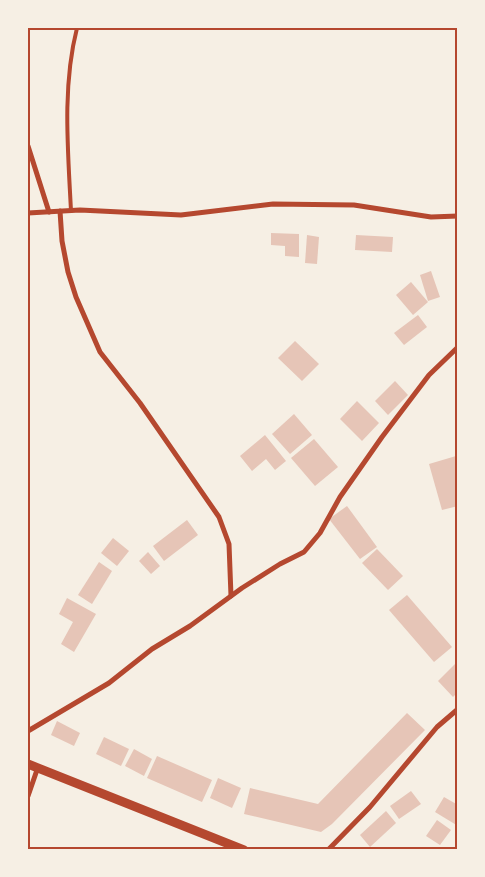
<svg xmlns="http://www.w3.org/2000/svg" width="485" height="877" font-family="Figtree,sans-serif">
  <style>
    .building { fill: #e6c5b7 }
    .lines { fill: none; stroke-linecap: round; stroke-linejoin: round }
    .service { stroke: #b5482f; stroke-width: 4 }
    .minor { stroke: #b5482f; stroke-width: 5 }
    .tertiary { stroke: #b5482f; stroke-width: 9 }
    .neatline { fill: none; stroke: #b5482f; stroke-width: 2 }
  </style>
  <rect width="100%" height="100%" fill="#f6efe4"/>
  <g class="building">
    <polygon points="271,233 299,234 299,257 285,256 285,246 271,245"/>
    <polygon points="307,235 319,237 317,264 305,263"/>
    <polygon points="356,235 393,237 392,252 355,250"/>
    <polygon points="431,271 440,297 428,301 420,275"/>
    <polygon points="411,282 428,302 413,315 396,295"/>
    <polygon points="418,315 427,327 404,345 394,333"/>
    <polygon points="295,341 319,364 302,381 278,358"/>
    <polygon points="395,381 408,395 388,415 375,401"/>
    <polygon points="357,401 379,423 362,441 340,419"/>
    <polygon points="294,414 312,435 290,454 272,434"/>
    <polygon points="265,435 286,461 275,470 266,459 252,471 240,456"/>
    <polygon points="314,439 338,467 315,486 291,458"/>
    <polygon points="456,456 458,506 442,510 429,464"/>
    <polygon points="347,506 377,547 360,559 329,519"/>
    <polygon points="187,520 198,535 164,561 153,546"/>
    <polygon points="113,538 129,551 117,566 101,553"/>
    <polygon points="377,549 403,576 388,590 362,563"/>
    <polygon points="148,552 160,566 151,574 139,561"/>
    <polygon points="99,562 112,571 92,604 78,595"/>
    <polygon points="407,595 452,647 434,662 389,610"/>
    <polygon points="67,598 96,614 74,652 61,644 73,622 59,614"/>
    <polygon points="456,663 458,665 458,692 453,697 438,681"/>
    <polygon points="407,713 425,730 332,824 321,832 244,814 250,788 318,804"/>
    <polygon points="57,721 80,733 74,746 51,735"/>
    <polygon points="104,737 129,749 121,766 96,754"/>
    <polygon points="134,749 152,759 144,776 125,766"/>
    <polygon points="157,756 212,780 202,802 147,778"/>
    <polygon points="218,778 241,788 232,808 210,798"/>
    <polygon points="411,791 421,804 399,819 390,806"/>
    <polygon points="444,797 458,805 458,826 435,812"/>
    <polygon points="386,811 396,823 370,847 360,835"/>
    <polygon points="437,820 451,830 440,845 426,836"/>
  </g>
  <g class="lines">
    <path class="service" d="M71,211C68,150 62,87 77,28"/>
    <g class="minor">
      <polyline points="28,146 49,212"/>
      <polyline points="60,211 62,241 68,272 76,297 100,352 140,403 219,517 229,544 231,596"/>
      <polyline points="28,213 80,210 181,215 273,204 354,205 431,217 458,216"/>
      <polyline points="28,731 109,683 152,649 190,626 242,588 280,564 304,552 320,533 340,497 382,437 429,375 458,347"/>
      <polyline points="28,796 38,767"/>
      <polyline points="328,850 370,807 437,727 458,709"/>
    </g>
    <polyline class="tertiary" points="28,764 244,850"/>
  </g>
  <rect width="485" height="877" fill="none" stroke="#f6efe4" stroke-width="58"/>
  <rect x="29" y="29" width="427" height="819" class="neatline"/>
</svg>
